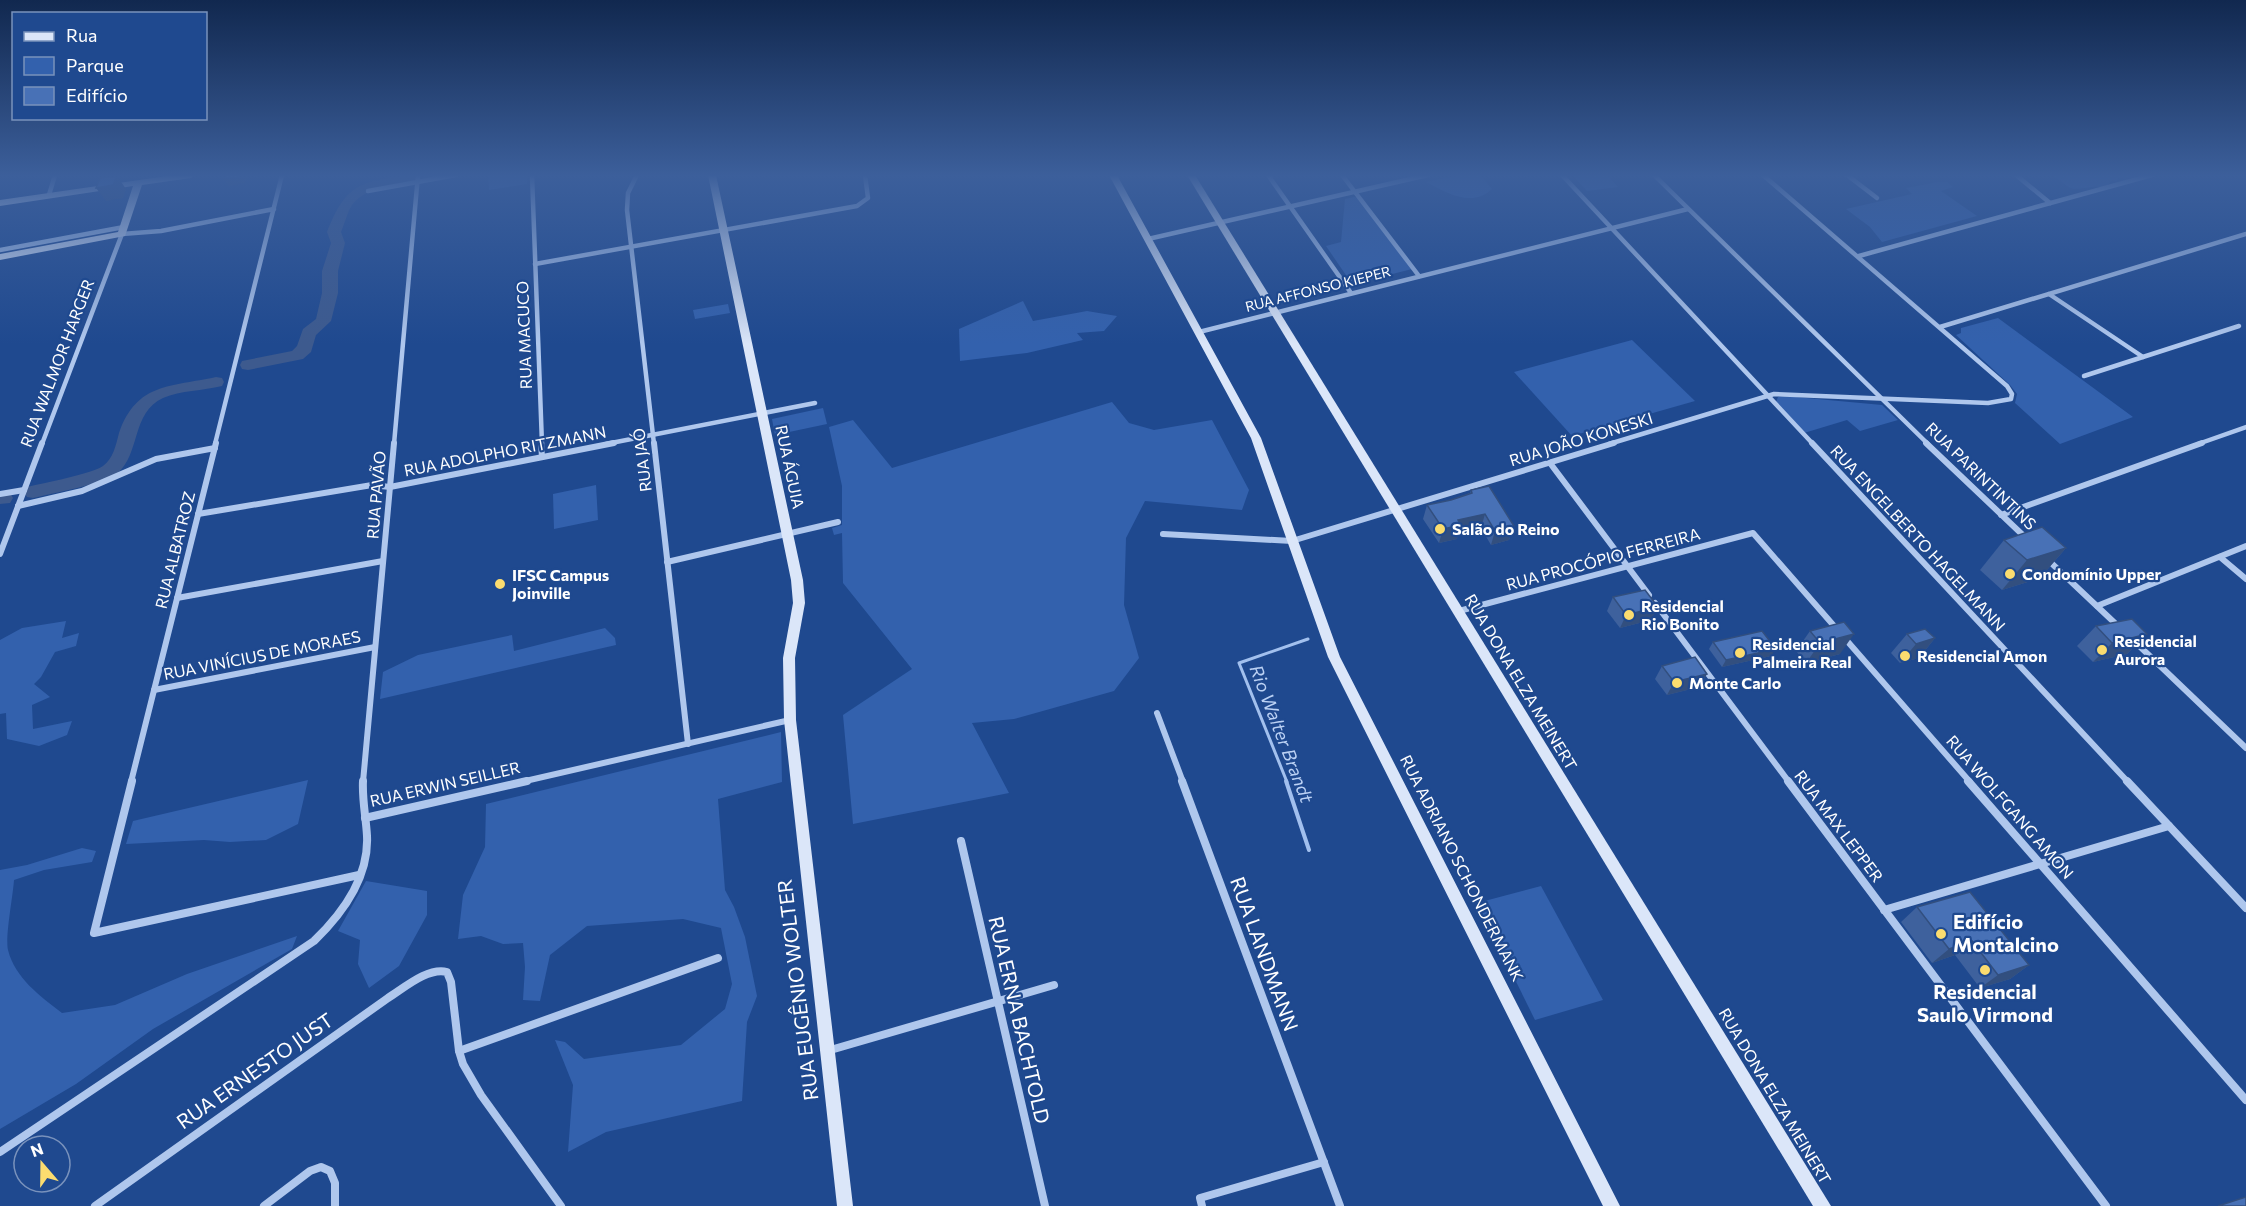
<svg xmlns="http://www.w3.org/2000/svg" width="2246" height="1206" font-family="Commissioner,sans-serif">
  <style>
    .green { fill: #3361ad }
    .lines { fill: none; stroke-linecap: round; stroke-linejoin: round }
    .stream-far1 { stroke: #a2c0ee; stroke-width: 3 }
    .stream { stroke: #a2c0ee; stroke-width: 4 }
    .river { fill: #3d5a8e; fill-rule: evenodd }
    .street-far2 { stroke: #afc7ed; stroke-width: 4.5 }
    .street-far1 { stroke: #afc7ed; stroke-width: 6 }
    .street { stroke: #afc7ed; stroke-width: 8 }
    .secondary { fill: #dbe6f9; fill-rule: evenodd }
    .wall { fill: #3e619d }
    .shaded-wall { fill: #324f7f }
    .building { fill: #4871b6; stroke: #324f7f; stroke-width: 1.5 }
    .poi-dot { fill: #fbdc6f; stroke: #1f498f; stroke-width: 2 }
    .labels { text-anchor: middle; stroke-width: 4.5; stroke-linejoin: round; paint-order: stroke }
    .far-street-label { font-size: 14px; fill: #fff; stroke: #1f498f }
    .street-label { font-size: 16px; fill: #fff; stroke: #1f498f }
    .poi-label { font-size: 16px; font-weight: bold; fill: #fff; stroke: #1f498f; text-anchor: start }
    .water-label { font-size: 18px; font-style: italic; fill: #bbd1f4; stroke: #1f498f }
    .near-poi-label { font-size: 20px; font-weight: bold; fill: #fff; stroke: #1f498f; text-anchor: start }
    .near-street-label { font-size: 20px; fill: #fff; stroke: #1f498f }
  </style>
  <rect width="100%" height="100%" fill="#1f498f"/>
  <g class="green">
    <polygon points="488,175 527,175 527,184 489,190"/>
    <path d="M1460,175H1480L1492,189C1472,208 1447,193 1426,182Z"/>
    <polygon points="1572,175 1607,175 1618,187 1587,191"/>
    <path d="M2052,175H2141L2124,179L2118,178L2117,181L2111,180L2107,187C2102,188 2097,186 2092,187C2067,191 2073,189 2052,175Z"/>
    <polygon points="1938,182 1947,182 1953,187 1941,191 1977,216 1882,242 1870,227 1846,209 1912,194 1906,188"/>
    <polygon points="1354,197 1361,198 1412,269 1357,283 1350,281 1326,246 1341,242 1345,199"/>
    <polygon points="1023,301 1033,321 1087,311 1117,316 1104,331 1077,333 1083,340 1027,353 960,361 959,329"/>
    <polygon points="728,304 730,313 695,319 693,310"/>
    <polygon points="1998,318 2133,417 2060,444 2015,403 2017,394 2010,385 1956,335 1961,333 1961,328"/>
    <polygon points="1632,340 1695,401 1572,436 1514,372"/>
    <polygon points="1785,396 1882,405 1898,420 1860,431 1847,420 1804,433 1776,402 1778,397"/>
    <polygon points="1112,402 1129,423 1154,430 1212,420 1249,490 1242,510 1145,501 1126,538 1124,605 1139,658 1114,691 1014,719 972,723 1009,793 853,824 843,715 912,669 843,583 842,533 834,535 832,528 842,525 842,486 829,427 853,420 892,468"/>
    <polygon points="823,408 827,424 775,435 772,419"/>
    <polygon points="596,485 598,520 554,529 553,494"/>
    <polygon points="66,621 62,638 79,633 76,646 55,652 41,677 34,684 50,697 32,705 33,729 72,721 67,735 39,746 7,739 6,713 0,714 0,640 22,628"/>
    <polygon points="605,628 615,638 616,645 380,699 383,672 418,655 512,635 514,651"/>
    <polygon points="781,732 782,782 718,799 725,890 734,907 745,937 757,996 747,1022 742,1101 606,1132 568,1152 573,1085 555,1040 565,1042 584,1059 681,1045 725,1009 732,984 721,928 683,919 587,926 550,955 540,1001 523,1000 525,967 523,943 503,944 481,936 458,939 463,895 485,847 486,804"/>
    <polygon points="308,780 298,824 266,840 230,842 204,840 126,844 133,821"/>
    <path d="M82,848L96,851L92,862L44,870L14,880C13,896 5,937 8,950C15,978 40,996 62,1013L115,1005L187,974L297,936L292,949L153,1029L76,1084L0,1129V870L27,865Z"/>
    <polygon points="366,881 427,891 427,915 399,966 369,988 358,964 360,940 338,931"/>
    <polygon points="1541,886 1603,1000 1535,1020 1477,903"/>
  </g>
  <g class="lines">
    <polyline class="stream-far1" points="1287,782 1239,663 1308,639"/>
    <polyline class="stream" points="1286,781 1309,850"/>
    <g class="river">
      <path d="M406,175H435L433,178C407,184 370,182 352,205C347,213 345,223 341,232L345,243L338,271V293L331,321L316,335L311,352L303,359L248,370L242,369L240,365L242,361L292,351L297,346L303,329L316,319L322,293V271L331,243L327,232C346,185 357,183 406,175Z"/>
      <path d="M216,377L222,378L224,382L222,386C203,391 181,390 163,398C131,413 141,453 117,474C106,483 50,494 33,498L27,497L24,492L27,487C43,483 92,474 103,466C113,459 116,445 119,433C137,382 171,387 216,377Z"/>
      <polygon points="0,492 10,493 13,498 10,503 0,504"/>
    </g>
    <g class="street-far2">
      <polyline points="532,175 542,444"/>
      <polyline points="637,175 628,193 627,210 654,444"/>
      <polyline points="1268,175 1351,293"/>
      <polyline points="1342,175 1419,276"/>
      <polyline points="1562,175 1813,444"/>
      <polyline points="1654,175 1928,444"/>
      <polyline points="1847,175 1877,198"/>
      <polyline points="2016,175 2050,203"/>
      <polyline points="368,191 456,175"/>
      <polyline points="49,195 55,175"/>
      <polyline points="1148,239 1428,175"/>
      <polyline points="0,250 124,227"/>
      <polyline points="1859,256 2152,175"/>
      <polyline points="535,264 857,206 868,198 865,175"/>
      <polyline points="2049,294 2143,357"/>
      <polyline points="1940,327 2246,234"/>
      <polyline points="1199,332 1688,209"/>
      <polyline points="2084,376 2239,326"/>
      <polyline points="42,444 122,234 161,231 274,209"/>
      <polyline points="215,444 282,175"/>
      <polyline points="394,444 418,175"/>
      <polyline points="606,444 815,403"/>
      <polyline points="1609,444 1774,394 1988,403 2011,399 2012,394 2007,386 1763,175"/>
      <polyline points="2198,444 2246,427"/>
    </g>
    <g class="street-far1">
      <polyline points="541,443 542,457"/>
      <polyline points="654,443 688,744"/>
      <polyline points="1812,443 2128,782"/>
      <polyline points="1926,443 2027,539"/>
      <polyline points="1550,463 1649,595"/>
      <polyline points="0,494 24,490"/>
      <polyline points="18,506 82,491 156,459 215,448"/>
      <polyline points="198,514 372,485 390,487 614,443"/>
      <polyline points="2001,515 2202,443"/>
      <polyline points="1163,534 1292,541 1614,443"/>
      <polyline points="0,554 42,443"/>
      <polyline points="2220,557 2246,579"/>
      <polyline points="2047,559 2118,626"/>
      <polyline points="667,562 838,522"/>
      <polyline points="177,598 383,561"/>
      <polyline points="1655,603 1789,782"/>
      <polyline points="2097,606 2246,546"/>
      <polyline points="1459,611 1753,533 1970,782"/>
      <polyline points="2132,639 2246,748"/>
      <polyline points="154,690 375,647"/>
      <polyline points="1157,713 1183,782"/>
      <polyline points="131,782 216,443"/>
      <polyline points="363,782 394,443"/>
      <polyline points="521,782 790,720"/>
    </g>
    <g class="street">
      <polyline points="132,781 94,933 359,875"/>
      <polyline points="1182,781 1340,1206"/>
      <polyline points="1788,781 2106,1206"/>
      <polyline points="1968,781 2246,1100"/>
      <polyline points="2127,781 2246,908"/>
      <polyline points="365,818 527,781"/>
      <polyline points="961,841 1045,1206"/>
      <polyline points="1884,910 2169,826"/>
      <polyline points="459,1051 718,958"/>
      <polyline points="827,1051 1054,985"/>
      <path d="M0,1152L314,941C342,914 369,877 367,836C366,817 362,800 363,781"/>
      <path d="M95,1206L388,998C404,988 428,967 447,972L451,982L459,1051L463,1064L481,1095L561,1206"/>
      <polyline points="264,1206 310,1171 321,1167 330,1171 335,1183 335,1206"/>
      <polyline points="1202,1206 1200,1198 1324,1162"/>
    </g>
    <g class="secondary">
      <polygon points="174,175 195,175 191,178 142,185 125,236 0,260 0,254 118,232 133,186 0,206 0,200"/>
      <polygon points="708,175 716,175 803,580 805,603 795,658 796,720 853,1206 837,1206 784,720 783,658 793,603 791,580"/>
      <polygon points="1109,175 1117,175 1261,438 1340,657 1620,1206 1603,1206 1328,657 1251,438"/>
      <polygon points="1187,175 1195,175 1831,1206 1813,1206"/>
    </g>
  </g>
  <g class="wall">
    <polygon points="1471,490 1514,526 1509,540 1491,545 1481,528 1458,533 1457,539 1439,543 1423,519 1427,505 1451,500 1470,493"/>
    <polygon points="2004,540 2066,548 2040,578 2002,590 1980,570"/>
    <polygon points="1613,597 1651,620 1620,628 1607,611"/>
    <polygon points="2096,626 2147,634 2127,654 2093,662 2077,646"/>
    <polygon points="1810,631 1840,654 1806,663 1796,651"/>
    <polygon points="1907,634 1935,638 1919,658 1900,663 1891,653"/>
    <polygon points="1713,642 1771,656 1722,667 1709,649"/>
    <polygon points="1662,666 1707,674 1699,687 1667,695 1655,679"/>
    <polygon points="1917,907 2029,965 2010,979 1980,988 1955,955 1932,963 1901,922"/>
  </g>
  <g class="shaded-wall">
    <polygon points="241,175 247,175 245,183 229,186 224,179"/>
    <polygon points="117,176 126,189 123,198 106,201 96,188"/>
    <polygon points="1485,514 1481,528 1458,533 1457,539 1439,543 1443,529 1458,520"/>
    <polygon points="1514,526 1509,540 1491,545 1495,531"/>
    <polygon points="2066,548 2040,578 2002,590 2027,560"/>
    <polygon points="1658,607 1651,620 1620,628 1626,615"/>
    <polygon points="1854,634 1840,654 1806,663 1820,643"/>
    <polygon points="2147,634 2127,654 2093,662 2112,643"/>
    <polygon points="1935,638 1919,658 1900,663 1916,644"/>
    <polygon points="1776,649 1771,656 1722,667 1726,660"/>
    <polygon points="1707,674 1699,687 1667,695 1674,682"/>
    <polygon points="1972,941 1955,955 1932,963 1949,949"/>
    <polygon points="2029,965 2010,979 1980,988 1998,975"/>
  </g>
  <g class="building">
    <polygon points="226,175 241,175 241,177 224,179"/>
    <polygon points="117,176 113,185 96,188 100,178"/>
    <polygon points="1489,486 1514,526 1495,531 1485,514 1458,520 1461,525 1443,529 1427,505 1451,500 1472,493 1471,490"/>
    <polygon points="2042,527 2066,548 2027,560 2004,540"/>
    <polygon points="1645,590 1658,607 1626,615 1613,597"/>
    <polygon points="2132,619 2147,634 2112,643 2096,626"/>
    <polygon points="1844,622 1854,634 1820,643 1810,631"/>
    <polygon points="1925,629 1935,638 1916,644 1907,634"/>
    <polygon points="1762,631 1776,649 1726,660 1713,642"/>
    <polygon points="1695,657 1707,674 1674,682 1662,666"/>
    <polygon points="1970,892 2029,965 1998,975 1972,941 1949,949 1917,907"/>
    <polygon points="2246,1197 2246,1206 2218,1206"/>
  </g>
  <linearGradient id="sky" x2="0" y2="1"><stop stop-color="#11284f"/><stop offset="0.51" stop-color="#3c5f9b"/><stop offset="1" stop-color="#3c5f9b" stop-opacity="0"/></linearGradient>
  <rect width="2246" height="344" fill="url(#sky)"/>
  <g class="poi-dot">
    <circle cx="1440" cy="529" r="6"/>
    <circle cx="2010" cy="574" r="6"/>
    <circle cx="500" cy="584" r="6"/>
    <circle cx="1629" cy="615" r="6"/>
    <circle cx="2102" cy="650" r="6"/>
    <circle cx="1740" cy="653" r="6"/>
    <circle cx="1905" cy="656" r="6"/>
    <circle cx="1677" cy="683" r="6"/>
    <circle cx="1941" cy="934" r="6"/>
    <circle cx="1985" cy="970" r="6"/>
  </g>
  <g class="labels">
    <g class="far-street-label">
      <text transform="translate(1318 289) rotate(-14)" y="5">RUA AFFONSO KIEPER</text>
    </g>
    <g class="street-label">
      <text transform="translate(524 335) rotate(-92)" y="6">RUA MACUCO</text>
      <text transform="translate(57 363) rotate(-69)" y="6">RUA WALMOR HARGER</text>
      <text transform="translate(1581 439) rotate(-17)" y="6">RUA JOÃO KONESKI</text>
      <text transform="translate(505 451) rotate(-11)" y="6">RUA ADOLPHO RITZMANN</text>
      <text transform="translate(642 460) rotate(-97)" y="6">RUA JAÓ</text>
      <text transform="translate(790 467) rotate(78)" y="6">RUA ÁGUIA</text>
      <text transform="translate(1981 476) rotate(44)" y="6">RUA PARINTINTINS</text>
      <text transform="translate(376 495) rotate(-85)" y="6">RUA PAVÃO</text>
      <text transform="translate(1918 538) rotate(47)" y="6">RUA ENGELBERTO HAGELMANN</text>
      <text transform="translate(175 550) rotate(-76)" y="6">RUA ALBATROZ</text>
      <text transform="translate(1603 559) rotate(-15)" y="6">RUA PROCÓPIO FERREIRA</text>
      <text transform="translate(262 655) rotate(-11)" y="6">RUA VINÍCIUS DE MORAES</text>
      <text transform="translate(1521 682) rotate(59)" y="6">RUA DONA ELZA MEINERT</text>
      <text transform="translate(445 784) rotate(-13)" y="6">RUA ERWIN SEILLER</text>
      <text transform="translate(2010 807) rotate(49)" y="6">RUA WOLFGANG AMON</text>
      <text transform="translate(1839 826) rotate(53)" y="6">RUA MAX LEPPER</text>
      <text transform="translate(1462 868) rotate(63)" y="6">RUA ADRIANO SCHONDERMANK</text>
      <text transform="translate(1775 1096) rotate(59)" y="6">RUA DONA ELZA MEINERT</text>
    </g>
    <g class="poi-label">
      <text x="1452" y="535">Salão do Reino</text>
      <text x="2022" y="580">Condomínio Upper</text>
      <text x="512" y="581">IFSC Campus<tspan x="512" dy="18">Joinville</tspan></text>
      <text x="1641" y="612">Residencial<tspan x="1641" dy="18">Rio Bonito</tspan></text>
      <text x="2114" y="647">Residencial<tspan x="2114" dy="18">Aurora</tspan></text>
      <text x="1752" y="650">Residencial<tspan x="1752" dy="18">Palmeira Real</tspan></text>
      <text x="1917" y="662">Residencial Amon</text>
      <text x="1689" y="689">Monte Carlo</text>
    </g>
    <g class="water-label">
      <text transform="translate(1281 734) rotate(69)" y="6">Rio Walter Brandt</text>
    </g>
    <g class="near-poi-label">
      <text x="1953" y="929">Edifício<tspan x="1953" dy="23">Montalcino</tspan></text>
      <text x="1985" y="999" text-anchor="middle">Residencial<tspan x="1985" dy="23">Saulo Virmond</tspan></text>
    </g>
    <g class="near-street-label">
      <text transform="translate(1264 954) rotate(70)" y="7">RUA LANDMANN</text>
      <text transform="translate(798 990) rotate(-97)" y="7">RUA EUGÊNIO WOLTER</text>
      <text transform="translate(1019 1020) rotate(77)" y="7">RUA ERNA BACHTOLD</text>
      <text transform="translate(255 1071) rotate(-35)" y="7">RUA ERNESTO JUST</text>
    </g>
  </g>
  <rect x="12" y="12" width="195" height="108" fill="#1f498f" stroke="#7992bc" stroke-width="1.5"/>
  <rect x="24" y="32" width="30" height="9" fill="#dbe6f9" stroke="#7992bc" stroke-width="1.5"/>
  <text x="66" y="42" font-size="18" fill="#ffffff">Rua</text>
  <rect x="24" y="57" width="30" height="18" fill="#3361ad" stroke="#7992bc" stroke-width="1.5"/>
  <text x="66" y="72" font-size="18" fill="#ffffff">Parque</text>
  <rect x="24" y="87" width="30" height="18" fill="#4871b6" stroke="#7992bc" stroke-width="1.5"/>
  <text x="66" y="102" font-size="18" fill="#ffffff">Edifício</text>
  <g transform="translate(42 1164) rotate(340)"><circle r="28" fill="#1f498f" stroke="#7992bc" stroke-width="1.5"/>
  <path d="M0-4.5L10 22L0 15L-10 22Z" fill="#fbdc6f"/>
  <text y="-9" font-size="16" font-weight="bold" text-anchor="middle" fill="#ffffff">N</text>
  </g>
</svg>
